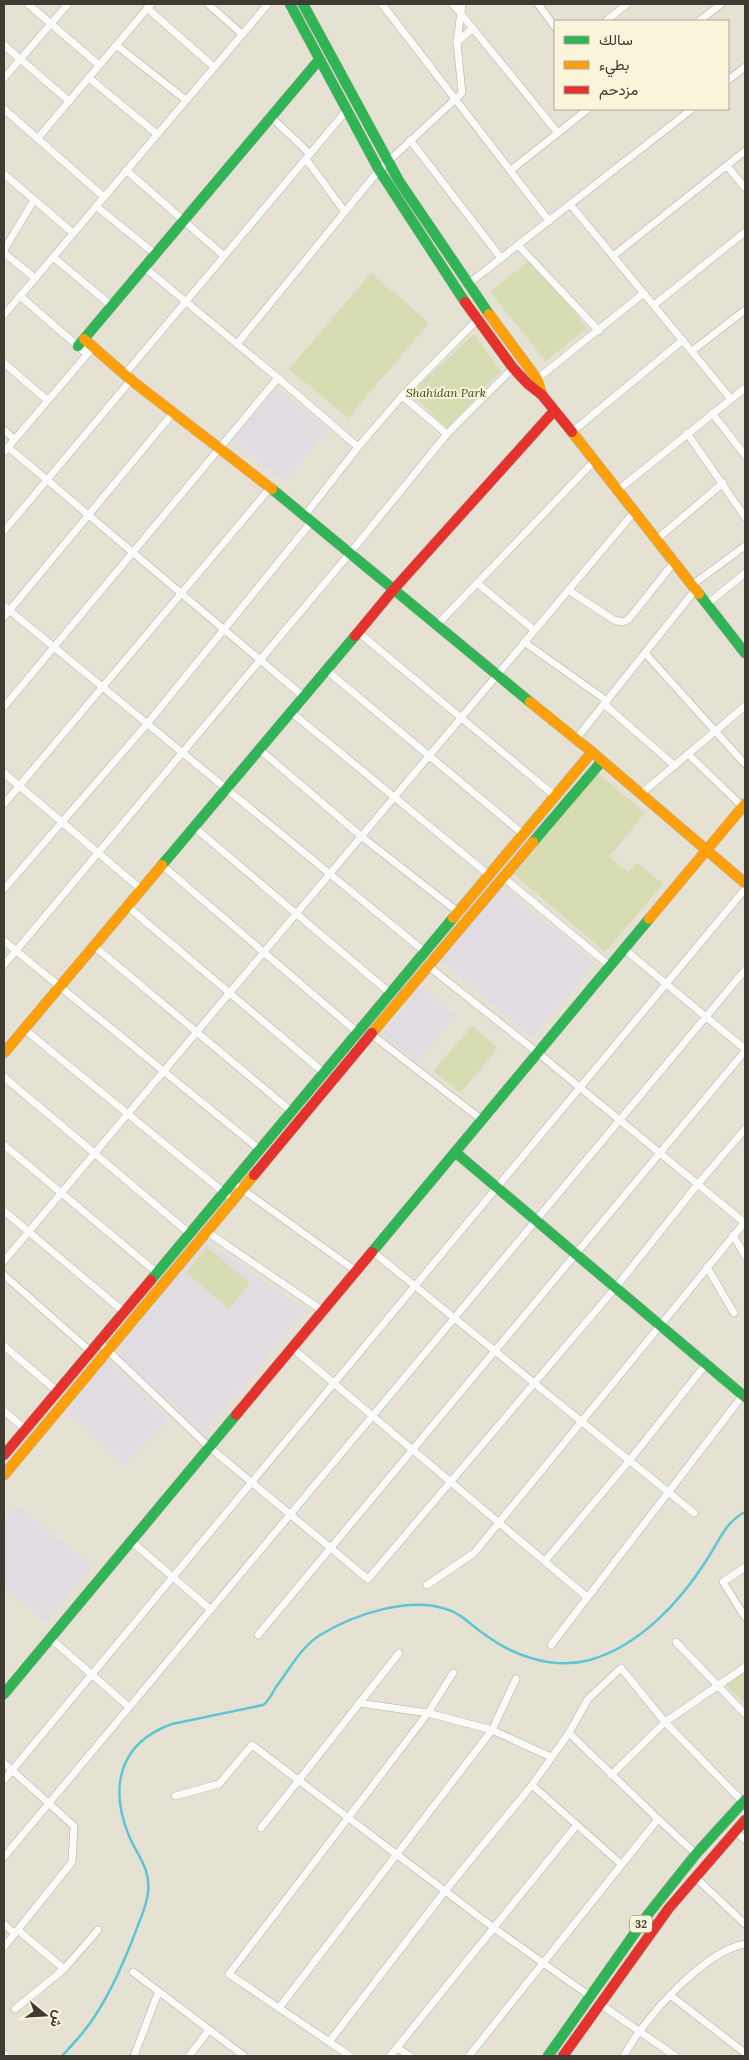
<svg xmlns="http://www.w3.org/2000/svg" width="749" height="2060" font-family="Lora,Vazirmatn,serif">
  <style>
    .education { fill: #e1dce2 }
    .green { fill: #d7dcb3 }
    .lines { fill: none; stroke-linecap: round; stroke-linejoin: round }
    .stream { stroke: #5fc5d3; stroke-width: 2.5 }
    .street-casing { stroke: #b0aea3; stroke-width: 8 }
    .fast-casing { stroke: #b0aea3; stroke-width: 11 }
    .slow-casing { stroke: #b0aea3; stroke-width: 11 }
    .jam-casing { stroke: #b0aea3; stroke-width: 11 }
    .street { stroke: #fbfbf9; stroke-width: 7 }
    .fast { stroke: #30b455; stroke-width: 10 }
    .slow { stroke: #ff9f0a; stroke-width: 10 }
    .jam { stroke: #e5322d; stroke-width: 10 }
    .labels { text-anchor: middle; stroke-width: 4; stroke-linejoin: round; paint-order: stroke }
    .shield { fill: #f9f4da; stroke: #767364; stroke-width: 1 }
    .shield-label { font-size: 11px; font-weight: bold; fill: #3e3c32 }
    .park-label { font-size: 12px; font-style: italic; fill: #3e441d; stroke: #f9f4da }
  </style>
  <rect width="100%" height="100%" fill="#e5e2d4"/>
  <g class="education">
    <polygon points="277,387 328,430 284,482 233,440"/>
    <polygon points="502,886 595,963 532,1037 441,961"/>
    <polygon points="421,986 456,1016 417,1062 382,1033"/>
    <polygon points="206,1242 306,1310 204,1433 122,1357 119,1349 123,1342"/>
    <polygon points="107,1361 168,1419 124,1465 66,1411"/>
    <polygon points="17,1505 92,1566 46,1622 4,1587 4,1521"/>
  </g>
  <g class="green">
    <polygon points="531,259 587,328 546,361 490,292"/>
    <polygon points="371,273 429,323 348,418 289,369"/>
    <polygon points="474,334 501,371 447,428 411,393"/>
    <polygon points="598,773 645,813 609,857 629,872 637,863 663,884 605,952 514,874"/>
    <polygon points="472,1026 498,1048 460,1093 433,1071"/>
    <polygon points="207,1247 250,1283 229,1309 186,1273"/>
    <polygon points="745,1671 745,1704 726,1685"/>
  </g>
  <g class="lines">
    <path class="stream" d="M62,2056C75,2042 88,2028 98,2011C114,1986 126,1957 137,1928C141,1917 147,1905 148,1892C151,1869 137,1855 129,1836C109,1787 119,1743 172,1724L263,1705C269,1701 272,1694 276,1687C289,1670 301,1647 320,1635C353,1615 408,1596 446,1609C461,1613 472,1626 484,1634C513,1656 553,1670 590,1660C639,1646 680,1602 706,1561C719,1542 724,1523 745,1512"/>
    <defs>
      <g id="street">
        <polyline points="28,4 99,65"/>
        <polyline points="208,4 242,34"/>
        <polyline points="382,4 549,221"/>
        <polyline points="453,4 558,133"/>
        <polyline points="538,4 555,27"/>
        <polyline points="147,8 214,67"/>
        <polyline points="606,21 627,4"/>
        <polyline points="699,21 721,4"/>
        <polyline points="457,42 473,28"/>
        <polyline points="4,45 69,101"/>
        <polyline points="116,45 186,100"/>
        <polyline points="4,78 68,4"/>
        <polyline points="89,78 157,134"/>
        <polyline points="728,80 745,67"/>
        <polyline points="4,109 104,197"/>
        <polyline points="272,118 310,154"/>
        <polyline points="38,138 151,4"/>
        <polyline points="410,140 501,258"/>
        <polyline points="306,159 345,212"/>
        <polyline points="727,166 745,188"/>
        <polyline points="126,170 224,256"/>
        <polyline points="511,170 588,109"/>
        <polyline points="4,174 73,233"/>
        <polyline points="570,204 731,399"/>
        <polyline points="96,206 155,254"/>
        <polyline points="518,245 599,331"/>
        <polyline points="4,250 34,200"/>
        <polyline points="4,253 35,278"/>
        <polyline points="613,256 745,151"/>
        <polyline points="53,257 112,306"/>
        <polyline points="144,267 278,378 358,447"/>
        <polyline points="468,284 692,109"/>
        <polyline points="20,296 87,354"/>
        <polyline points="654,305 745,232"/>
        <polyline points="4,315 268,4"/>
        <polyline points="237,344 379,170 462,93 457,42 462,4"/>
        <polyline points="692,351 745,310"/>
        <polyline points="4,363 47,400"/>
        <polyline points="125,374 346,111"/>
        <polyline points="537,379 644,293"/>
        <polyline points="402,396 447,434"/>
        <polyline points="712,413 745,455"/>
        <polyline points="4,430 14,439"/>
        <polyline points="572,432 683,340"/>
        <polyline points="687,433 745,517"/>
        <polyline points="8,447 304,697"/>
        <polyline points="4,452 90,351 85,342"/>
        <polyline points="618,490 745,388"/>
        <polyline points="305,515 358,447 402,396 477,320"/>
        <polyline points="4,531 131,380"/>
        <polyline points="657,539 723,483"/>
        <polyline points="477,583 534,630"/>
        <polyline points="692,585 745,546"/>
        <polyline points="568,590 614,620 622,622 628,620 675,561"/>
        <polyline points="707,604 745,573"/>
        <polyline points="4,606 425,952"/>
        <polyline points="4,617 173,413"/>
        <polyline points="437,625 595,460"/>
        <polyline points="358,632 555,796"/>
        <polyline points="524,642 607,701"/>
        <polyline points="645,653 745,764"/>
        <polyline points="326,670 523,834"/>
        <polyline points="604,704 675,766"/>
        <polyline points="4,707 278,378"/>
        <polyline points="291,712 489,875"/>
        <polyline points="576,739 696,589"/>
        <polyline points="259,749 361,836 458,912"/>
        <polyline points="688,754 743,807"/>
        <polyline points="4,773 142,890"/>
        <polyline points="642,793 745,706"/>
        <polyline points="4,804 270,488"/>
        <polyline points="194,827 390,993"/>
        <polyline points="162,865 357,1032"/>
        <polyline points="503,877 610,966"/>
        <polyline points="4,889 147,724 312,521"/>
        <polyline points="127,906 323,1072"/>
        <polyline points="4,941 259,1149"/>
        <polyline points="94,946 291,1111"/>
        <polyline points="624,949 745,1049"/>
        <polyline points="4,965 350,553 447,434 513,368"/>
        <polyline points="428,966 538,1053 745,1223"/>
        <polyline points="24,1029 227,1195"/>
        <polyline points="371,1034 482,1120"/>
        <polyline points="4,1077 189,1233"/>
        <polyline points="4,1145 156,1272"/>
        <polyline points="239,1187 356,1271"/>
        <polyline points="4,1211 123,1311"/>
        <polyline points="206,1231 323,1311"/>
        <polyline points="733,1235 745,1256"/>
        <polyline points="372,1251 694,1513"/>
        <polyline points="4,1261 635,511"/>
        <polyline points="707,1267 734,1313"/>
        <polyline points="4,1275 90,1351"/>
        <polyline points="98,1341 209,1447 368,1579 616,1287 698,1184 745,1129"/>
        <polyline points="4,1346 57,1391"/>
        <polyline points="292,1348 587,1597"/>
        <polyline points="4,1411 25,1429"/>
        <polyline points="131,1541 210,1609"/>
        <polyline points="545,1561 629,1461 706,1364"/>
        <polyline points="745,1567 723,1582 745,1617"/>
        <polyline points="427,1585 474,1553 744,1223"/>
        <polyline points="258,1635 745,1051"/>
        <polyline points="50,1638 129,1707"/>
        <polyline points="676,1642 745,1714"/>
        <polyline points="551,1645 743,1395"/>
        <polyline points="359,1703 428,1713 492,1730 551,1757"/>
        <polyline points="569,1733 658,1819"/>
        <polyline points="4,1763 74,1826 72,1862 4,1947"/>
        <polyline points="611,1775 665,1722 745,1667"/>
        <polyline points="4,1780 745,889"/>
        <polyline points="532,1785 621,1864"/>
        <polyline points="175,1796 219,1784 252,1745 494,1928 543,1963 469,2056"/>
        <polyline points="261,1828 399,1653"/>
        <polyline points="735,1831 745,1840"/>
        <polyline points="4,1857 745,970"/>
        <polyline points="695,1877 745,1924"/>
        <polyline points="4,1924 15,1934"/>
        <polyline points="18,1930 64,1969"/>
        <polyline points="133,1972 244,2056"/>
        <polyline points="670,1995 745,2053"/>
        <polyline points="590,1996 543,1963 658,1819 696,1854"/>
        <polyline points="600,2004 675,2056"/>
        <polyline points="279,2008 492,1730 516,1679"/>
        <polyline points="15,2009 64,1969 98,1930"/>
        <polyline points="329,2042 445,1891 532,1785 569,1733 588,1699 621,1668 665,1722 743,1802"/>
        <polyline points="397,2048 410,2056"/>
        <polyline points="4,2054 6,2056"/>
        <polyline points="134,2056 158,1993"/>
        <polyline points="189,2056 209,2030"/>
        <polyline points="350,2056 229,1974 428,1713 453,1673"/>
        <polyline points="390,2056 576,1826"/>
        <path d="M624,2056C643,2019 703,1952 745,1944"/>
      </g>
      <g id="fast">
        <polyline points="290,4 379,170 465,302"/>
        <polyline points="303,4 399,181 489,314"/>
        <polyline points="78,346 319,60"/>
        <polyline points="272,489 530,702"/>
        <polyline points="699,594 745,653"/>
        <polyline points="533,842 602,761"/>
        <polyline points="162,865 355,636"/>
        <polyline points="455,1152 745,1397"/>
        <polyline points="372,1252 649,919"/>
        <polyline points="151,1280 453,918"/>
        <polyline points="4,1694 236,1415"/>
        <polyline points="548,2056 649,1913 696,1854 745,1800"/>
      </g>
      <g id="slow">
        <polyline points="489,314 537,379 542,395"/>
        <polyline points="84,339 131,380 272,489"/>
        <polyline points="572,432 699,594"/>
        <polyline points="530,702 592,752 745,883"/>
        <polyline points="453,918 592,752"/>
        <polyline points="649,919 745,804"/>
        <polyline points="372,1033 533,842"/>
        <polyline points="4,1053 162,865"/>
        <polyline points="4,1475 254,1175"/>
      </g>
      <g id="jam">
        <polyline points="465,302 513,368 528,384 542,395 572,432"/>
        <polyline points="355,636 394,589 554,411"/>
        <polyline points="254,1175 372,1033"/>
        <polyline points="236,1415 372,1252"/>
        <polyline points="4,1455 151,1280"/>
        <polyline points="563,2056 669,1908 745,1820"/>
      </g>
    </defs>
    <use href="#street" class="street-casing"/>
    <use href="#fast" class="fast-casing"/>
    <use href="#slow" class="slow-casing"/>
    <use href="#jam" class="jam-casing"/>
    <use href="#street" class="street"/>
    <use href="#fast" class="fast"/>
    <use href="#slow" class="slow"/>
    <use href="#jam" class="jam"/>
  </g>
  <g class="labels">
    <rect class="shield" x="630" y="1915.5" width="22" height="17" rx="4"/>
    <g class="shield-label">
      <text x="641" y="1928">32</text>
    </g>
    <g class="park-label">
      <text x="446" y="397">Shahidan Park</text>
    </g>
  </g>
  <rect width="749" height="2060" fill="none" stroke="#3e3c32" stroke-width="10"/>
  <rect x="554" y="20" width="175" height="90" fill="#f9f4da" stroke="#aeaa97"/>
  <rect x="564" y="36" width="25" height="8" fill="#30b455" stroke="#aeaa97"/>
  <text x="599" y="45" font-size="15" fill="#3e3c32">سالك</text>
  <rect x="564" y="61" width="25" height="8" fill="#ff9f0a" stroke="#aeaa97"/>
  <text x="599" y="70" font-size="15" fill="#3e3c32">بطيء</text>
  <rect x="564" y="86" width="25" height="8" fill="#e5322d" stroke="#aeaa97"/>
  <text x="599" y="95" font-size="15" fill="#3e3c32">مزدحم</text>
  <g transform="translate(45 2015) rotate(108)" stroke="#f9f4da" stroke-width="4" paint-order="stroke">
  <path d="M0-4L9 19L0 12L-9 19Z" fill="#3e3c32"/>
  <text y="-8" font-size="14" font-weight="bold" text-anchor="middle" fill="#3e3c32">ش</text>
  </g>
</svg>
